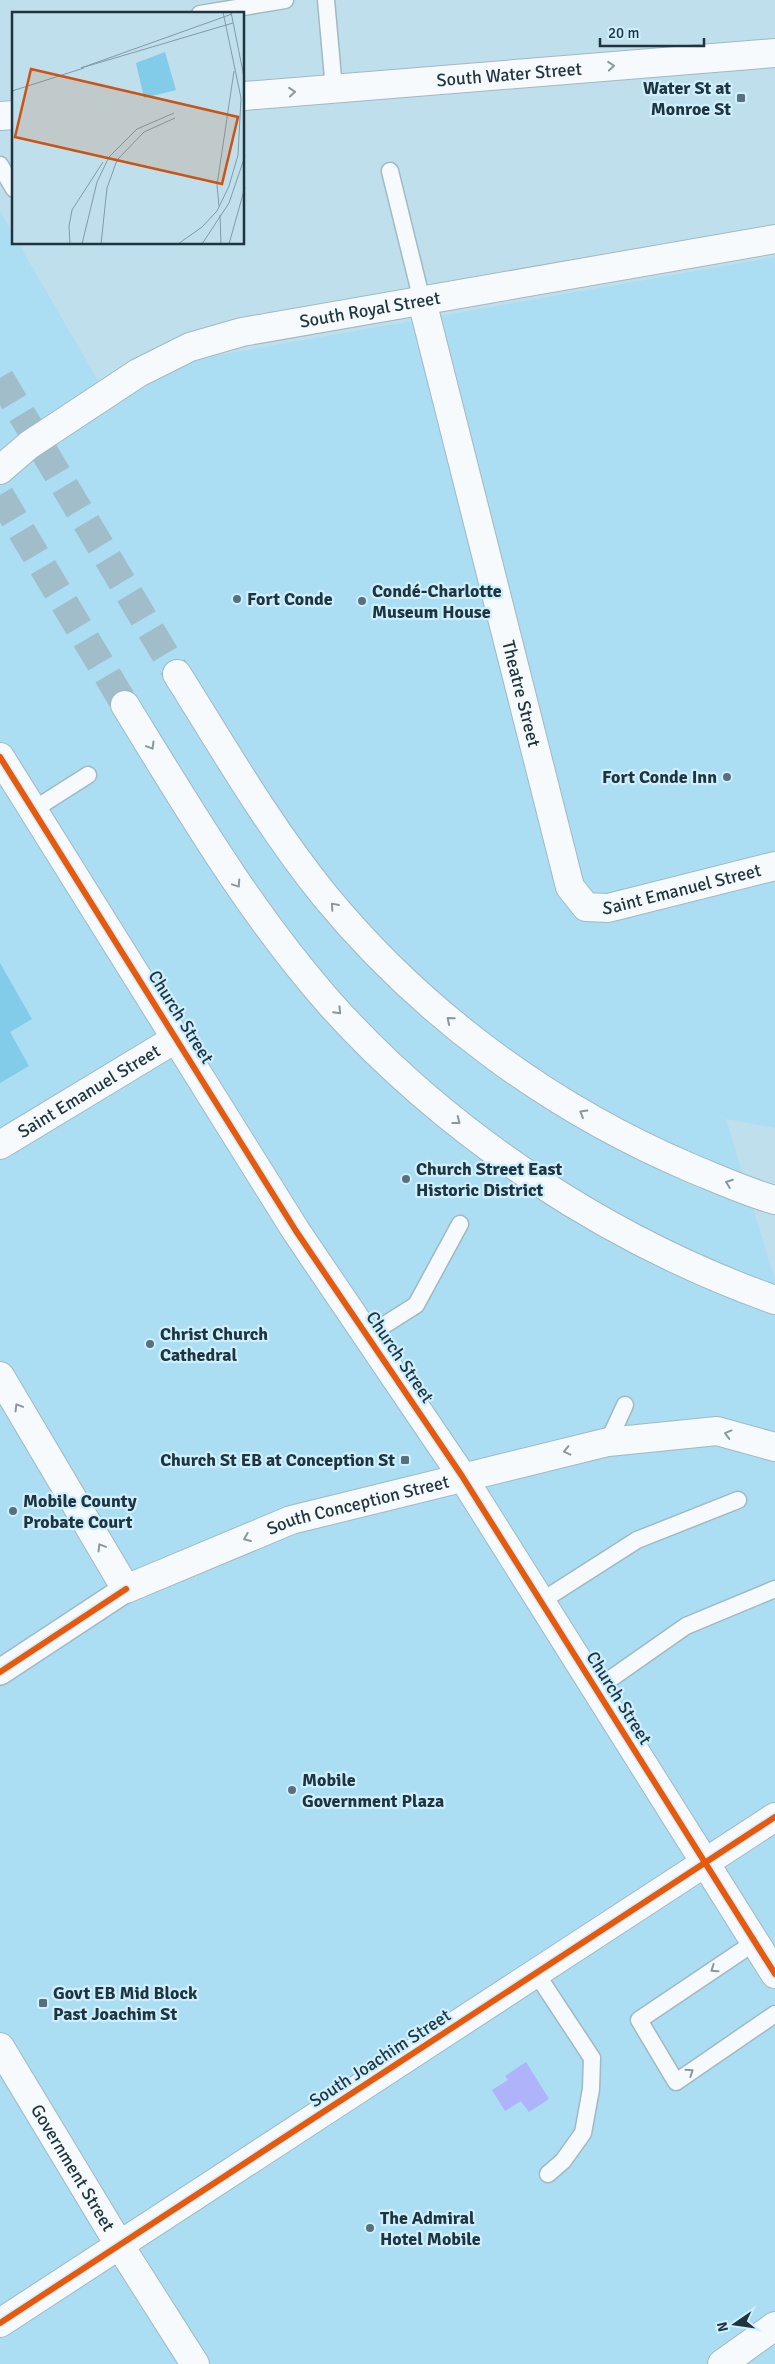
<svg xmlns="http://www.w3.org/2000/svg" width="775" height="2364" font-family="Signika,sans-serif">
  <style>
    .built { fill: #abddf3 }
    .green { fill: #82cce9 }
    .water { fill: #afb3f9 }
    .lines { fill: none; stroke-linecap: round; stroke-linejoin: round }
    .motorway-tunnel { stroke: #a0bdc9; stroke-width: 28; stroke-dasharray: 28 14; stroke-linecap: butt }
    .service-casing { stroke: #a0b9c3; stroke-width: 19 }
    .pedestrian-casing { stroke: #a0b9c3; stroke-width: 28 }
    .minor-casing { stroke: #a0b9c3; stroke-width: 30 }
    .tertiary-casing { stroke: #a0b9c3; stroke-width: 30 }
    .secondary-casing { stroke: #a0b9c3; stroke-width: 30 }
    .primary-casing { stroke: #a0b9c3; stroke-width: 30 }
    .motorway-casing { stroke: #a0b9c3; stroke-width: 30 }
    .service { stroke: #f6fafc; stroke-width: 16 }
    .pedestrian { stroke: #f6fafc; stroke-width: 25 }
    .minor { stroke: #f6fafc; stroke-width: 28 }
    .tertiary { stroke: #f6fafc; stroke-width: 28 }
    .secondary { stroke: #f6fafc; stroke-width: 28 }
    .primary { stroke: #f6fafc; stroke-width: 28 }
    .motorway { stroke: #f6fafc; stroke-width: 28 }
    .cycleway-casing { stroke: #ceeffe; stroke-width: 9 }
    .cycleway { stroke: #e8590c; stroke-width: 6 }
    .oneway { stroke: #8a989e }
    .poi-dot { fill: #57707c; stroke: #ceeffe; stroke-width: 2 }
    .labels { text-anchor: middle; stroke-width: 4.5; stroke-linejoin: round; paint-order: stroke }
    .street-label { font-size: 18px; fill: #1e353f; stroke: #ceeffe }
    .poi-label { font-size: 18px; font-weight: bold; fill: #1e353f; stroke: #ceeffe; text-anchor: start }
    .inset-road { fill: none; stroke: #7f9ba7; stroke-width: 1 }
    .view { fill: #ca5414; fill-opacity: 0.15; stroke: #ca5414; stroke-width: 2.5 }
    .inset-edge { fill: none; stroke: #1e353f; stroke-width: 2.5 }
  </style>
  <rect width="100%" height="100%" fill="#c0dfec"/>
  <polygon class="built" points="0,211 14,235 14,244 19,244 112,405 196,359 775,257 775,1128 726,1119 775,1280 775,2364 0,2364"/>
  <polygon class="green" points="0,963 32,1019 10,1032 29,1066 0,1083"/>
  <polygon class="water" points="526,2062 549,2099 529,2112 521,2101 505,2111 492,2090 508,2080 505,2076"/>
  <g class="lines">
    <g class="motorway-tunnel">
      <polyline points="0,378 177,674"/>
      <polyline points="0,495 125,705"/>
    </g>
    <defs>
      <g id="service">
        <polyline points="326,0 334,89"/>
        <polyline points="200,14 285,0"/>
        <polyline points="0,165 14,189"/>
        <polyline points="390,171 422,301"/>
        <polyline points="33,810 88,775"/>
        <polyline points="367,1336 416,1305 460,1224"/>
        <polyline points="608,1442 625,1405"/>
        <polyline points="540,1602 637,1540 738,1500"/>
        <polyline points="596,1689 686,1626 775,1589"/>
        <polyline points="755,1942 639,2020 676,2082 775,2014"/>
        <polyline points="536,1973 592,2058 591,2089 583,2133 563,2161 548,2174"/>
      </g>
      <polyline id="pedestrian" points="0,1672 126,1589"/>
      <g id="minor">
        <path id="s1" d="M422,301L570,887L586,907L608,908L775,866"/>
        <path id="s2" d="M0,470L29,445L138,373L190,347L242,332L775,239"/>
        <polyline points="0,757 296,1231 462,1476 775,1974"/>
        <path id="s3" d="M0,1145L177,1038"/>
        <path id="s4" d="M0,1376L126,1589L291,1520L608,1442L717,1431L775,1447"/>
        <polyline points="0,2323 775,1817"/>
      </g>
      <polyline id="tertiary" points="722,2364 775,2326"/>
      <g id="secondary">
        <path id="s5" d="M244,96L775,53"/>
        <polyline points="0,116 14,115"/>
      </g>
      <g id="primary">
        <path id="s6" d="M0,2047L120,2246L195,2364"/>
      </g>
      <g id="motorway">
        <path d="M177,674C224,749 269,827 325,896C422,1014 550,1108 691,1168C718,1179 746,1192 775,1200"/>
        <path d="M125,705C189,809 251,915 333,1007C451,1137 609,1241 775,1300"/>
      </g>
    </defs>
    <use href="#service" class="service-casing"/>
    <use href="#pedestrian" class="pedestrian-casing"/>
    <use href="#minor" class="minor-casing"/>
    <use href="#tertiary" class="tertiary-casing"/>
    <use href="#secondary" class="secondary-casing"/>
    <use href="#primary" class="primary-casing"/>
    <use href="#motorway" class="motorway-casing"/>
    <use href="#service" class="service"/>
    <use href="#pedestrian" class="pedestrian"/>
    <use href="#minor" class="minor"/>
    <use href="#tertiary" class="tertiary"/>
    <use href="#secondary" class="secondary"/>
    <use href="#primary" class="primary"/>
    <use href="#motorway" class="motorway"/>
    <defs>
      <g id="cycleway">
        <polyline points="0,757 296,1231 462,1476 775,1974"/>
        <polyline points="0,1672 126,1589"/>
        <polyline points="0,2323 775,1817"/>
      </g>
    </defs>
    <use href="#cycleway" class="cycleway-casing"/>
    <use href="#cycleway" class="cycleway"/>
  </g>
  <defs><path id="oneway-chevron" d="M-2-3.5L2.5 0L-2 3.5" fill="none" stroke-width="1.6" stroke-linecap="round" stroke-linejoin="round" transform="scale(1.25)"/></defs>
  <g class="oneway">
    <use href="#oneway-chevron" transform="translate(611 66) rotate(-5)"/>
    <use href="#oneway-chevron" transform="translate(292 92) rotate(-5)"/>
    <use href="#oneway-chevron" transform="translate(151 746) rotate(59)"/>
    <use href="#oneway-chevron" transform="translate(237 884) rotate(56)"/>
    <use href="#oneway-chevron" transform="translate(334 906) rotate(-131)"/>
    <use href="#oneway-chevron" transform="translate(338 1011) rotate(46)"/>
    <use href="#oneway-chevron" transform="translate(450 1020) rotate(-140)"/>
    <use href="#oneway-chevron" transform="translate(583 1113) rotate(-149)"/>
    <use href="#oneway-chevron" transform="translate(457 1121) rotate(38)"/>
    <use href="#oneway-chevron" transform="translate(729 1183) rotate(-160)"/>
    <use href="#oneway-chevron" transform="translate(18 1407) rotate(-121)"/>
    <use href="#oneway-chevron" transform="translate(728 1434) rotate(-165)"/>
    <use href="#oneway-chevron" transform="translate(567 1451) rotate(167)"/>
    <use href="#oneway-chevron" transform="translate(247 1538) rotate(157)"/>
    <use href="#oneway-chevron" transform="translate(101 1547) rotate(-121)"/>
    <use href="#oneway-chevron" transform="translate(714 1969) rotate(146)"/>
    <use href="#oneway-chevron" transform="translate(690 2072) rotate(-34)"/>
  </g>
  <g class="poi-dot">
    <rect x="736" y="93" width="10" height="10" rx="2.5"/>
    <circle cx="237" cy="599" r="5"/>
    <circle cx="362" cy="601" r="5"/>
    <circle cx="727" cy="777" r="5"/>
    <circle cx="406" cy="1179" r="5"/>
    <circle cx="150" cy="1344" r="5"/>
    <rect x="400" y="1455" width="10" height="10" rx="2.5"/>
    <circle cx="13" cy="1511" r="5"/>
    <circle cx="292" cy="1790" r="5"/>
    <rect x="38" y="1998" width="10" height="10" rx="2.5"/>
    <circle cx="370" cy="2228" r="5"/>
  </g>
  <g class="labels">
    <g class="street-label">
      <text dy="6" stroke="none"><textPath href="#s5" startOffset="266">South Water Street</textPath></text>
      <text dy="6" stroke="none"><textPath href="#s2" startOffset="411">South Royal Street</textPath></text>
      <text dy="6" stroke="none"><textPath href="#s1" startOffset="405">Theatre Street</textPath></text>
      <text dy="6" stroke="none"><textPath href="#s1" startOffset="728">Saint Emanuel Street</textPath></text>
      <text transform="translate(181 1017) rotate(58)" y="6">Church Street</text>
      <text dy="6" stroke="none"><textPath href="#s3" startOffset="104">Saint Emanuel Street</textPath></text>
      <text transform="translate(400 1357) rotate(56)" y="6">Church Street</text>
      <text dy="6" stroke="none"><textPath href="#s4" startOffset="495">South Conception Street</textPath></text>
      <text transform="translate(619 1698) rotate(58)" y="6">Church Street</text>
      <text transform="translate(380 2058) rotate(-33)" y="6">South Joachim Street</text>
      <text dy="6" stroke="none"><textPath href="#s6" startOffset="141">Government Street</textPath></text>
    </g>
    <g class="poi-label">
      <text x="731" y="94" text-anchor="end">Water St at<tspan x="731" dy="21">Monroe St</tspan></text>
      <text x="372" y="597">Condé-Charlotte<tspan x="372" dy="21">Museum House</tspan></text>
      <text x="247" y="605">Fort Conde</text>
      <text x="717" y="783" text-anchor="end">Fort Conde Inn</text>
      <text x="416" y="1175">Church Street East<tspan x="416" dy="21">Historic District</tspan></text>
      <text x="160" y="1340">Christ Church<tspan x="160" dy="21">Cathedral</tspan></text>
      <text x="395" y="1466" text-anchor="end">Church St EB at Conception St</text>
      <text x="23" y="1507">Mobile County<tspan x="23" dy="21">Probate Court</tspan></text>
      <text x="302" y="1786">Mobile<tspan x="302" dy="21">Government Plaza</tspan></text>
      <text x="53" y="1999">Govt EB Mid Block<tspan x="53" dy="21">Past Joachim St</tspan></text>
      <text x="380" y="2224">The Admiral<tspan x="380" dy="21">Hotel Mobile</tspan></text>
    </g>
  </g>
  <g transform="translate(12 12)">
    <rect width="232" height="232" fill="#c0dfec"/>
    <path d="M153,40L164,78L132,86L124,51Z" fill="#82cce9"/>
    <path class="inset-road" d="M219,0L233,70M69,56L220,2M69,56L221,11M0,79L72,56M207,194L205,173L222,59M208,203L209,232M58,232L57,214L60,198L91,150M70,232L85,170L97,145L125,117L162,101M89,232L95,176L105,148L132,120L163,106M166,232L190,215L205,199L217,174L226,143L229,86L211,0M190,232L217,191L233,144M217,232L233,175"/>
    <path class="view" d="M19,57L226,105L210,172L3,125Z"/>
    <rect width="232" height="232" class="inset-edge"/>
  </g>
  <g transform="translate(735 2324) rotate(257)" stroke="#ceeffe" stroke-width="4" paint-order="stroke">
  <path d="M0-4L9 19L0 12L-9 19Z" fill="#1e353f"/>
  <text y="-8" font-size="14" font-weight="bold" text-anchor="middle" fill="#1e353f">N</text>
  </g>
  <path d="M600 38v8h104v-8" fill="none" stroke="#1e353f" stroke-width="2.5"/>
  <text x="608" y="38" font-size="15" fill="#1e353f" stroke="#ceeffe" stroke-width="4" paint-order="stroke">20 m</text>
</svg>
